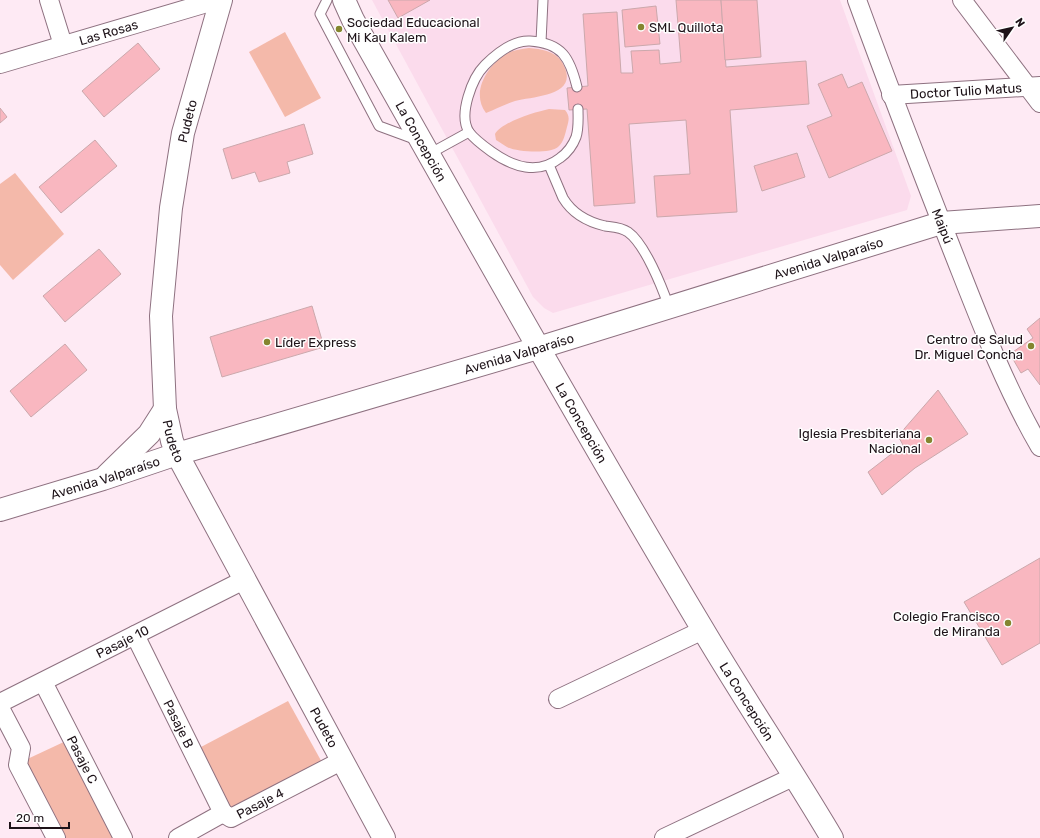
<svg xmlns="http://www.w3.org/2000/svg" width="1040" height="838" font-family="Rubik,sans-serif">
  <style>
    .built { fill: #fbdbec }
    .green { fill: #f4b9aa }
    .building { fill: #f9b7c0; stroke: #cba8ac }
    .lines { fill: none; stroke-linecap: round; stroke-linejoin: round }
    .lane-casing { stroke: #8e7180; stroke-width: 11 }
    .street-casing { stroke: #8e7180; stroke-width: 20 }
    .secondary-casing { stroke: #8e7180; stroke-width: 24 }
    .lane { stroke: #fff; stroke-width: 9 }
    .street { stroke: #fff; stroke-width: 18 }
    .secondary { stroke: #fff; stroke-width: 22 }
    .poi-dot { fill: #84852f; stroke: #fefefe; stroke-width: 1.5 }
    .labels { text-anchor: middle; stroke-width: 3; stroke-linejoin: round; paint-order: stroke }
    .poi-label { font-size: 13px; fill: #1d1218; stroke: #fefefe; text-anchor: start }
    .street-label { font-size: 13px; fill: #1d1218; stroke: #fefefe }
  </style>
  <rect width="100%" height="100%" fill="#feeaf4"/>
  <polygon class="built" points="372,0 840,0 911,196 907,210 553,313 544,308 533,297"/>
  <g class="green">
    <polygon points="285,32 321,98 285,117 249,52"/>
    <path d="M529,48C541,49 555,51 562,62C582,96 535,96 515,101C505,104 496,109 486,113C470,92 488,64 508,53C514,50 522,49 529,48Z"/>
    <path d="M549,109L565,110C570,116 569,120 567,127C565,134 564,142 558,147C551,154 516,152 507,147C503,145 500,142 496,140L495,134C502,122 535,112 549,109Z"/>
    <polygon points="15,173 64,234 13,280 0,265 0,184"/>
    <polygon points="288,701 324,766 232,814 201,747"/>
    <polygon points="68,740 120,838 61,838 21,762"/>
  </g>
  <g class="building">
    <polygon points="388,0 430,0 398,18"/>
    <polygon points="676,0 721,0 726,67 806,61 809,104 730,110 737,212 657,217 654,176 690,174 686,120 629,124 635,203 594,206 587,109 569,110 567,88 588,86 583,14 617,12 621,73 633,73 631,51 659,50 660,64 681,62"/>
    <polygon points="721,0 757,0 761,57 725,60"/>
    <polygon points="656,6 660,44 625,47 622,10"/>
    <polygon points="138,43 160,69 104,117 82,91"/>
    <polygon points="842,74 848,88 862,82 892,151 829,178 807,126 832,116 818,84"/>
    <polygon points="0,108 7,117 0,123"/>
    <polygon points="304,124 313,154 287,162 290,173 259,182 255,172 232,179 223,149"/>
    <polygon points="95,140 117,166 61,213 39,187"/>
    <polygon points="797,153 805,177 762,191 754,166"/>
    <polygon points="99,249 121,274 65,322 43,296"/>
    <polygon points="312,306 324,347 222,377 210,337"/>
    <polygon points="1040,318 1040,385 1028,369 1021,373 1010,354 1033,338 1027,329"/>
    <polygon points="65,344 87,370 31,417 10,391"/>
    <polygon points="938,390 968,434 915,468 882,495 868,472 903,445 898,436"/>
    <polygon points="1040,558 1040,643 1002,665 964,602"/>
  </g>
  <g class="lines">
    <defs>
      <g id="lane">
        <polyline points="327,0 320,14 379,126 417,140"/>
        <polyline points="541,42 543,0"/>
        <path d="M577,87C570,58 562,43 530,41C513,40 496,54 485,65C472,78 458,115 469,132C475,140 485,147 492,152C513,167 538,175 560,158C567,153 573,145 576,137C579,128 578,118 578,109"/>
        <polyline points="429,154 469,132"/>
        <path d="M549,165L563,198C572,213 588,222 605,226C613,227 621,227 628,232C645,244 662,287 669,307"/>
      </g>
      <g id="street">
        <polyline points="49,0 63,45"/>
        <path id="s1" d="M857,0C888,85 920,168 953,252C979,318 1004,385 1040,447"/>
        <polyline points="962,0 1040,103"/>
        <path id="s2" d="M0,64L217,0"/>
        <path id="s3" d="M891,95L1040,86"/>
        <path id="s4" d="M135,635L223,813"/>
        <path id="s5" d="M43,682L123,838"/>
        <polyline points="558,699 703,630"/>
        <path id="s6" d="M0,703L244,580"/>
        <polyline points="0,708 21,748 18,765 56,838"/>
        <path id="s7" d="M223,813L231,818L343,760"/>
        <polyline points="178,838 223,813"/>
        <polyline points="664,838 795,776"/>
      </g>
      <g id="secondary">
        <path id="s8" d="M221,0L183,133L171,208L161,316L165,409L172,441L177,454L384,838"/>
        <path id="s9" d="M344,0L353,20C468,224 582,427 702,628C744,699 790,767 832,838"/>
        <polyline points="107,475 149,434 165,409"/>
        <path id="s10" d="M0,510L103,479L177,454L538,348L941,223L1040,216"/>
      </g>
    </defs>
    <use href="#lane" class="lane-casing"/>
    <use href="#street" class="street-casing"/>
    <use href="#secondary" class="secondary-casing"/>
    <use href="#lane" class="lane"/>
    <use href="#street" class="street"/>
    <use href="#secondary" class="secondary"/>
  </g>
  <g class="poi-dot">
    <circle cx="641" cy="27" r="4"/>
    <circle cx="339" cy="29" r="4"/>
    <circle cx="267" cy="342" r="4"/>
    <circle cx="1031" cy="346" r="4"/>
    <circle cx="929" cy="440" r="4"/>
    <circle cx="1008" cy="623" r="4"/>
  </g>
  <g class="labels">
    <g class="poi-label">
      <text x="347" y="27">Sociedad Educacional<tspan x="347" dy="15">Mi Kau Kalem</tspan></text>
      <text x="649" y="32">SML Quillota</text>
      <text x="1023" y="344" text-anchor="end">Centro de Salud<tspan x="1023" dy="15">Dr. Miguel Concha</tspan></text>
      <text x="275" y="347">Líder Express</text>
      <text x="921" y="438" text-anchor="end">Iglesia Presbiteriana<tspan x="921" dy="15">Nacional</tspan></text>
      <text x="1000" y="621" text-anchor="end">Colegio Francisco<tspan x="1000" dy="15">de Miranda</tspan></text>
    </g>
    <g class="street-label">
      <text dy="5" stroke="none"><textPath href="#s2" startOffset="113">Las Rosas</textPath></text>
      <text dy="5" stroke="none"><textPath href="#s3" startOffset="75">Doctor Tulio Matus</textPath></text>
      <text transform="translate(187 121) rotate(-76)" y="5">Pudeto</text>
      <text dy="5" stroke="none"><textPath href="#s9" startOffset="161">La Concepción</textPath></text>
      <text dy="5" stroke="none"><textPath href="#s1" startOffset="242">Maipú</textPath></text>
      <text dy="5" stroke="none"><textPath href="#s10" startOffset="866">Avenida Valparaíso</textPath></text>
      <text dy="5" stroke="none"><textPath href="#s10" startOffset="542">Avenida Valparaíso</textPath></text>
      <text dy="5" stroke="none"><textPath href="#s9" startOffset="485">La Concepción</textPath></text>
      <text dy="5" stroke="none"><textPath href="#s8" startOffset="449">Pudeto</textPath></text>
      <text dy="5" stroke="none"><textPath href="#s10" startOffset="110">Avenida Valparaíso</textPath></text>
      <text dy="5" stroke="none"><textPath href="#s6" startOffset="137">Pasaje 10</textPath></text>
      <text dy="5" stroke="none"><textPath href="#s9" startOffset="809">La Concepción</textPath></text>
      <text dy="5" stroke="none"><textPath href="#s4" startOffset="99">Pasaje B</textPath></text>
      <text dy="5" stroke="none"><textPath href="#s8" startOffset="773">Pudeto</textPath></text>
      <text dy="5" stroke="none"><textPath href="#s5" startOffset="87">Pasaje C</textPath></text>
      <text dy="5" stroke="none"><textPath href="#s7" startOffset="42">Pasaje 4</textPath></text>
    </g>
  </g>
  <g transform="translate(1012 28) rotate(56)" stroke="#fefefe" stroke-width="3" paint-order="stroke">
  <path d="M0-3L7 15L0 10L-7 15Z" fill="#1d1218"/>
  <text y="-6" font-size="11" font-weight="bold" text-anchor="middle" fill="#1d1218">N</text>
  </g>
  <path d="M10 822v6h59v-6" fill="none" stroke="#1d1218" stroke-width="2"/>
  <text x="16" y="822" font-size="12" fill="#1d1218" stroke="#fefefe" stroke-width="3" paint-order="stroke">20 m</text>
</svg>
